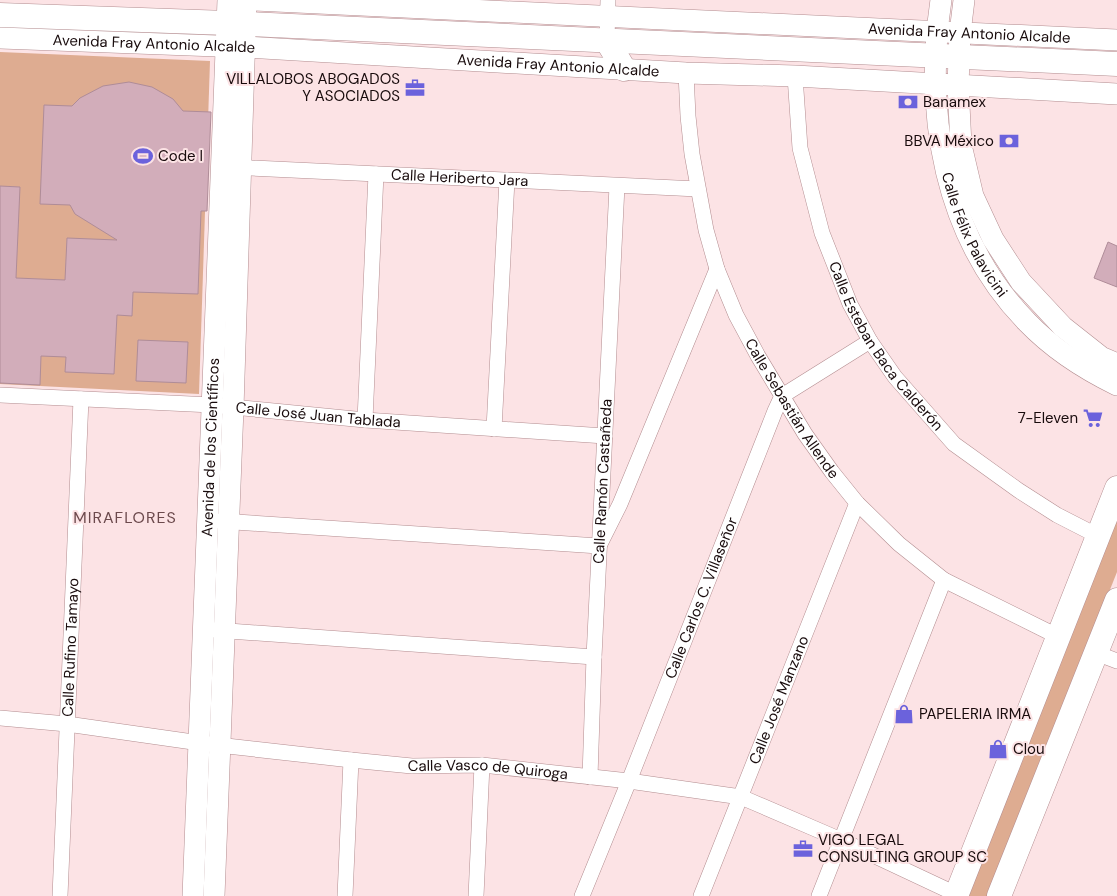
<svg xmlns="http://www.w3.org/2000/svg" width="1117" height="896" font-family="'DM Sans',sans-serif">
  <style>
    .green { fill: #deac91 }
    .building { fill: #d2adba; stroke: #af8c98 }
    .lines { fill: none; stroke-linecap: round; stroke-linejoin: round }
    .street-casing { stroke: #b38d90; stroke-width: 16 }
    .secondary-casing { stroke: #b38d90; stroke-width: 22 }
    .primary-casing { stroke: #b38d90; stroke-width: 25 }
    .street { stroke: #fff; stroke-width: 15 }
    .secondary { stroke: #fff; stroke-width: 21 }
    .primary { stroke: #fff; stroke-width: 24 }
    .labels { text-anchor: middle; stroke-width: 4; stroke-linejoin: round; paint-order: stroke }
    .street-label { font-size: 15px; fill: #180b0c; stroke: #fce3e5 }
    .poi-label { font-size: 15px; fill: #180b0c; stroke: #fce3e5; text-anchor: start }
    .neighbourhood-label { font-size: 16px; letter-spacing: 1px; fill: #6c4a4d; stroke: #fce3e5 }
  </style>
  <rect width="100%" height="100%" fill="#fce3e5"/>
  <g class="green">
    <polygon points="0,52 210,61 199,394 0,384"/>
    <polygon points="1117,519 1117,572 988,896 967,896"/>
  </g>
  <g class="building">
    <polygon points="129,82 152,87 173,99 183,111 211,112 207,211 201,211 198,294 133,292 132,316 117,315 114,374 65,372 66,357 41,356 40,385 0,383 0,186 20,187 16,278 65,280 67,238 117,240 75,214 70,205 40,204 44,105 72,106 80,98 103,86"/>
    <polygon points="1108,242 1117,246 1117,287 1094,278"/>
    <polygon points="138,340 188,342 186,383 136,381"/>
  </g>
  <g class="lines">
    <defs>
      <g id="street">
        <polyline points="607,41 608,0"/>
        <path id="s1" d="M686,73L688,116L692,154L706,230L717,269L736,315L758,356L805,434L832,472L857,503L899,544L944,580L1057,636"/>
        <path id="s2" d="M795,76L800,148L822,233L850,304L870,341L895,377L954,444L1018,490L1057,515L1098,536"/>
        <path id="s3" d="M230,167L698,189"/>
        <path id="s4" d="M0,395L212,405L365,420L605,436"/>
        <polyline points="365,420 376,174"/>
        <polyline points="494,429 507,180"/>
        <polyline points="220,521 599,546 620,504 717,269"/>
        <polyline points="215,630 594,657"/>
        <polyline points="1096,653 1117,661"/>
        <path id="s5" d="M0,718L67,724L200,743L351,760L412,766L482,765L629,781L741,797L841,840L956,894"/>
        <path id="s6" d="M590,777L594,657L617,186"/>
        <path id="s7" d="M60,896L81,399"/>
        <polyline points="345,896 351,760"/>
        <polyline points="476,896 482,765"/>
        <path id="s8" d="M582,896L629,781L775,411L782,396L870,341"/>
        <path id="s9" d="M701,896L857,503"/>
        <polyline points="819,896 944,580"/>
      </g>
      <g id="secondary">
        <path id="s10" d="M252,0L1117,40"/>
        <path id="s11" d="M941,0C924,115 944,237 1027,322C1053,349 1084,369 1117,385"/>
        <polyline points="964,0 960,33 958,85 961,145 973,196 993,239 1021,282 1063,327 1101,357 1117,364"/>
        <path id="s12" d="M0,38L244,47L686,73L795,76L1117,94"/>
        <path id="s13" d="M193,896L228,0"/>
        <polyline points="214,896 233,408 246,0"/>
      </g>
      <g id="primary">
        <polyline points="0,15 227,23 1117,64"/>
        <polyline points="607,41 624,69"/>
        <polyline points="956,896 1117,488"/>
        <polyline points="999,896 1117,600"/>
      </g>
    </defs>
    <use href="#street" class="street-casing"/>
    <use href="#secondary" class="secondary-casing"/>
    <use href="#primary" class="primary-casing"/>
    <use href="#street" class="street"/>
    <use href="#secondary" class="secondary"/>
    <use href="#primary" class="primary"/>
  </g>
  <defs>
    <symbol id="office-bare" viewBox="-9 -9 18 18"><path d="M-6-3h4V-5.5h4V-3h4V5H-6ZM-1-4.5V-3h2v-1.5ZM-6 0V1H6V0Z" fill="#6b62dc" stroke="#fce3e5" stroke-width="2.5" paint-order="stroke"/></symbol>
    <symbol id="bank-bare" viewBox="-9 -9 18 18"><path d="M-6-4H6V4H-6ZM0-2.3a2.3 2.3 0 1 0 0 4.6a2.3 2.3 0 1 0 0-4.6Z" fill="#6b62dc" stroke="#fce3e5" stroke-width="2.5" paint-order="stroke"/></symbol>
    <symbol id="stadium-bare" viewBox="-9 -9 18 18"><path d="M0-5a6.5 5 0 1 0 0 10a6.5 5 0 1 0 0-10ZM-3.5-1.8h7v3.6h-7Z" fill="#6b62dc" stroke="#fce3e5" stroke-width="2.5" paint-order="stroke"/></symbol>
    <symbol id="supermarket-bare" viewBox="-9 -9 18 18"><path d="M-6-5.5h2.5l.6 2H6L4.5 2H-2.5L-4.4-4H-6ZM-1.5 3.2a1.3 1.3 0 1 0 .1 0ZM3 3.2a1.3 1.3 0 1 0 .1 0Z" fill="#6b62dc" stroke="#fce3e5" stroke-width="2.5" paint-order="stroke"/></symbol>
    <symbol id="shop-bare" viewBox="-9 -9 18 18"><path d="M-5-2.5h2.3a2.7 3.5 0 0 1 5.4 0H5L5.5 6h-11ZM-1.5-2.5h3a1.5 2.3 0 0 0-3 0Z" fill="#6b62dc" stroke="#fce3e5" stroke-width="2.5" paint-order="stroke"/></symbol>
  </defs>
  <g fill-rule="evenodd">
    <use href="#office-bare" x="401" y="74" width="28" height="28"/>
    <use href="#bank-bare" x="894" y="88" width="28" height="28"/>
    <use href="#bank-bare" x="995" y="127" width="28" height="28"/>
    <use href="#stadium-bare" x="129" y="142" width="28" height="28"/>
    <use href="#supermarket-bare" x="1079" y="404" width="28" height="28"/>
    <use href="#shop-bare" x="890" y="700" width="28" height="28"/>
    <use href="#shop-bare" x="984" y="735" width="28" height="28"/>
    <use href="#office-bare" x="789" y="835" width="28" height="28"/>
  </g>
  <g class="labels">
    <g class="street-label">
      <text dy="5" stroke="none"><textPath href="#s10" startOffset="718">Avenida Fray Antonio Alcalde</textPath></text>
      <text dy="5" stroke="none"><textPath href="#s12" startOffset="154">Avenida Fray Antonio Alcalde</textPath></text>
      <text dy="5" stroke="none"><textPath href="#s12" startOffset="559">Avenida Fray Antonio Alcalde</textPath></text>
      <text dy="5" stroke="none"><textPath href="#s3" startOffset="230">Calle Heriberto Jara</textPath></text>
      <text dy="5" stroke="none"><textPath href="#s11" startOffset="242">Calle Félix Palavicini</textPath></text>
      <text dy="5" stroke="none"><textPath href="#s2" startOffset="291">Calle Esteban Baca Calderón</textPath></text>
      <text dy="5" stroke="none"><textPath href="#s1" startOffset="358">Calle Sebastián Allende</textPath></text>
      <text dy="5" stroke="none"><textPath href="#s4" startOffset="319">Calle José Juan Tablada</textPath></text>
      <text dy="5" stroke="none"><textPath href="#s13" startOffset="449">Avenida de los Científicos</textPath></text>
      <text dy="5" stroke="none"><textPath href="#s6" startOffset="296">Calle Ramón Castañeda</textPath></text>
      <text dy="5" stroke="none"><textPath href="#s8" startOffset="321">Calle Carlos C. Villaseñor</textPath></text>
      <text dy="5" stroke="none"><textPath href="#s7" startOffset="249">Calle Rufino Tamayo</textPath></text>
      <text dy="5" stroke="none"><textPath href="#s9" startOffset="211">Calle José Manzano</textPath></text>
      <text dy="5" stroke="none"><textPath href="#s5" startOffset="491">Calle Vasco de Quiroga</textPath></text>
    </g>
    <g class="poi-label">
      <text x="400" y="84" text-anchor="end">VILLALOBOS ABOGADOS<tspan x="400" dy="17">Y ASOCIADOS</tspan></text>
      <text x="923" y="107">Banamex</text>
      <text x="994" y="146" text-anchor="end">BBVA México</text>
      <text x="158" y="161">Code I</text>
      <text x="1078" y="423" text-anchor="end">7-Eleven</text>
      <text x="919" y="719">PAPELERIA IRMA</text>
      <text x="1013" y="754">Clou</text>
      <text x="818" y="845">VIGO LEGAL<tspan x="818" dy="17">CONSULTING GROUP SC</tspan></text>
    </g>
    <g class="neighbourhood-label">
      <text x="125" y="523">MIRAFLORES</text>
    </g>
  </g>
</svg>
